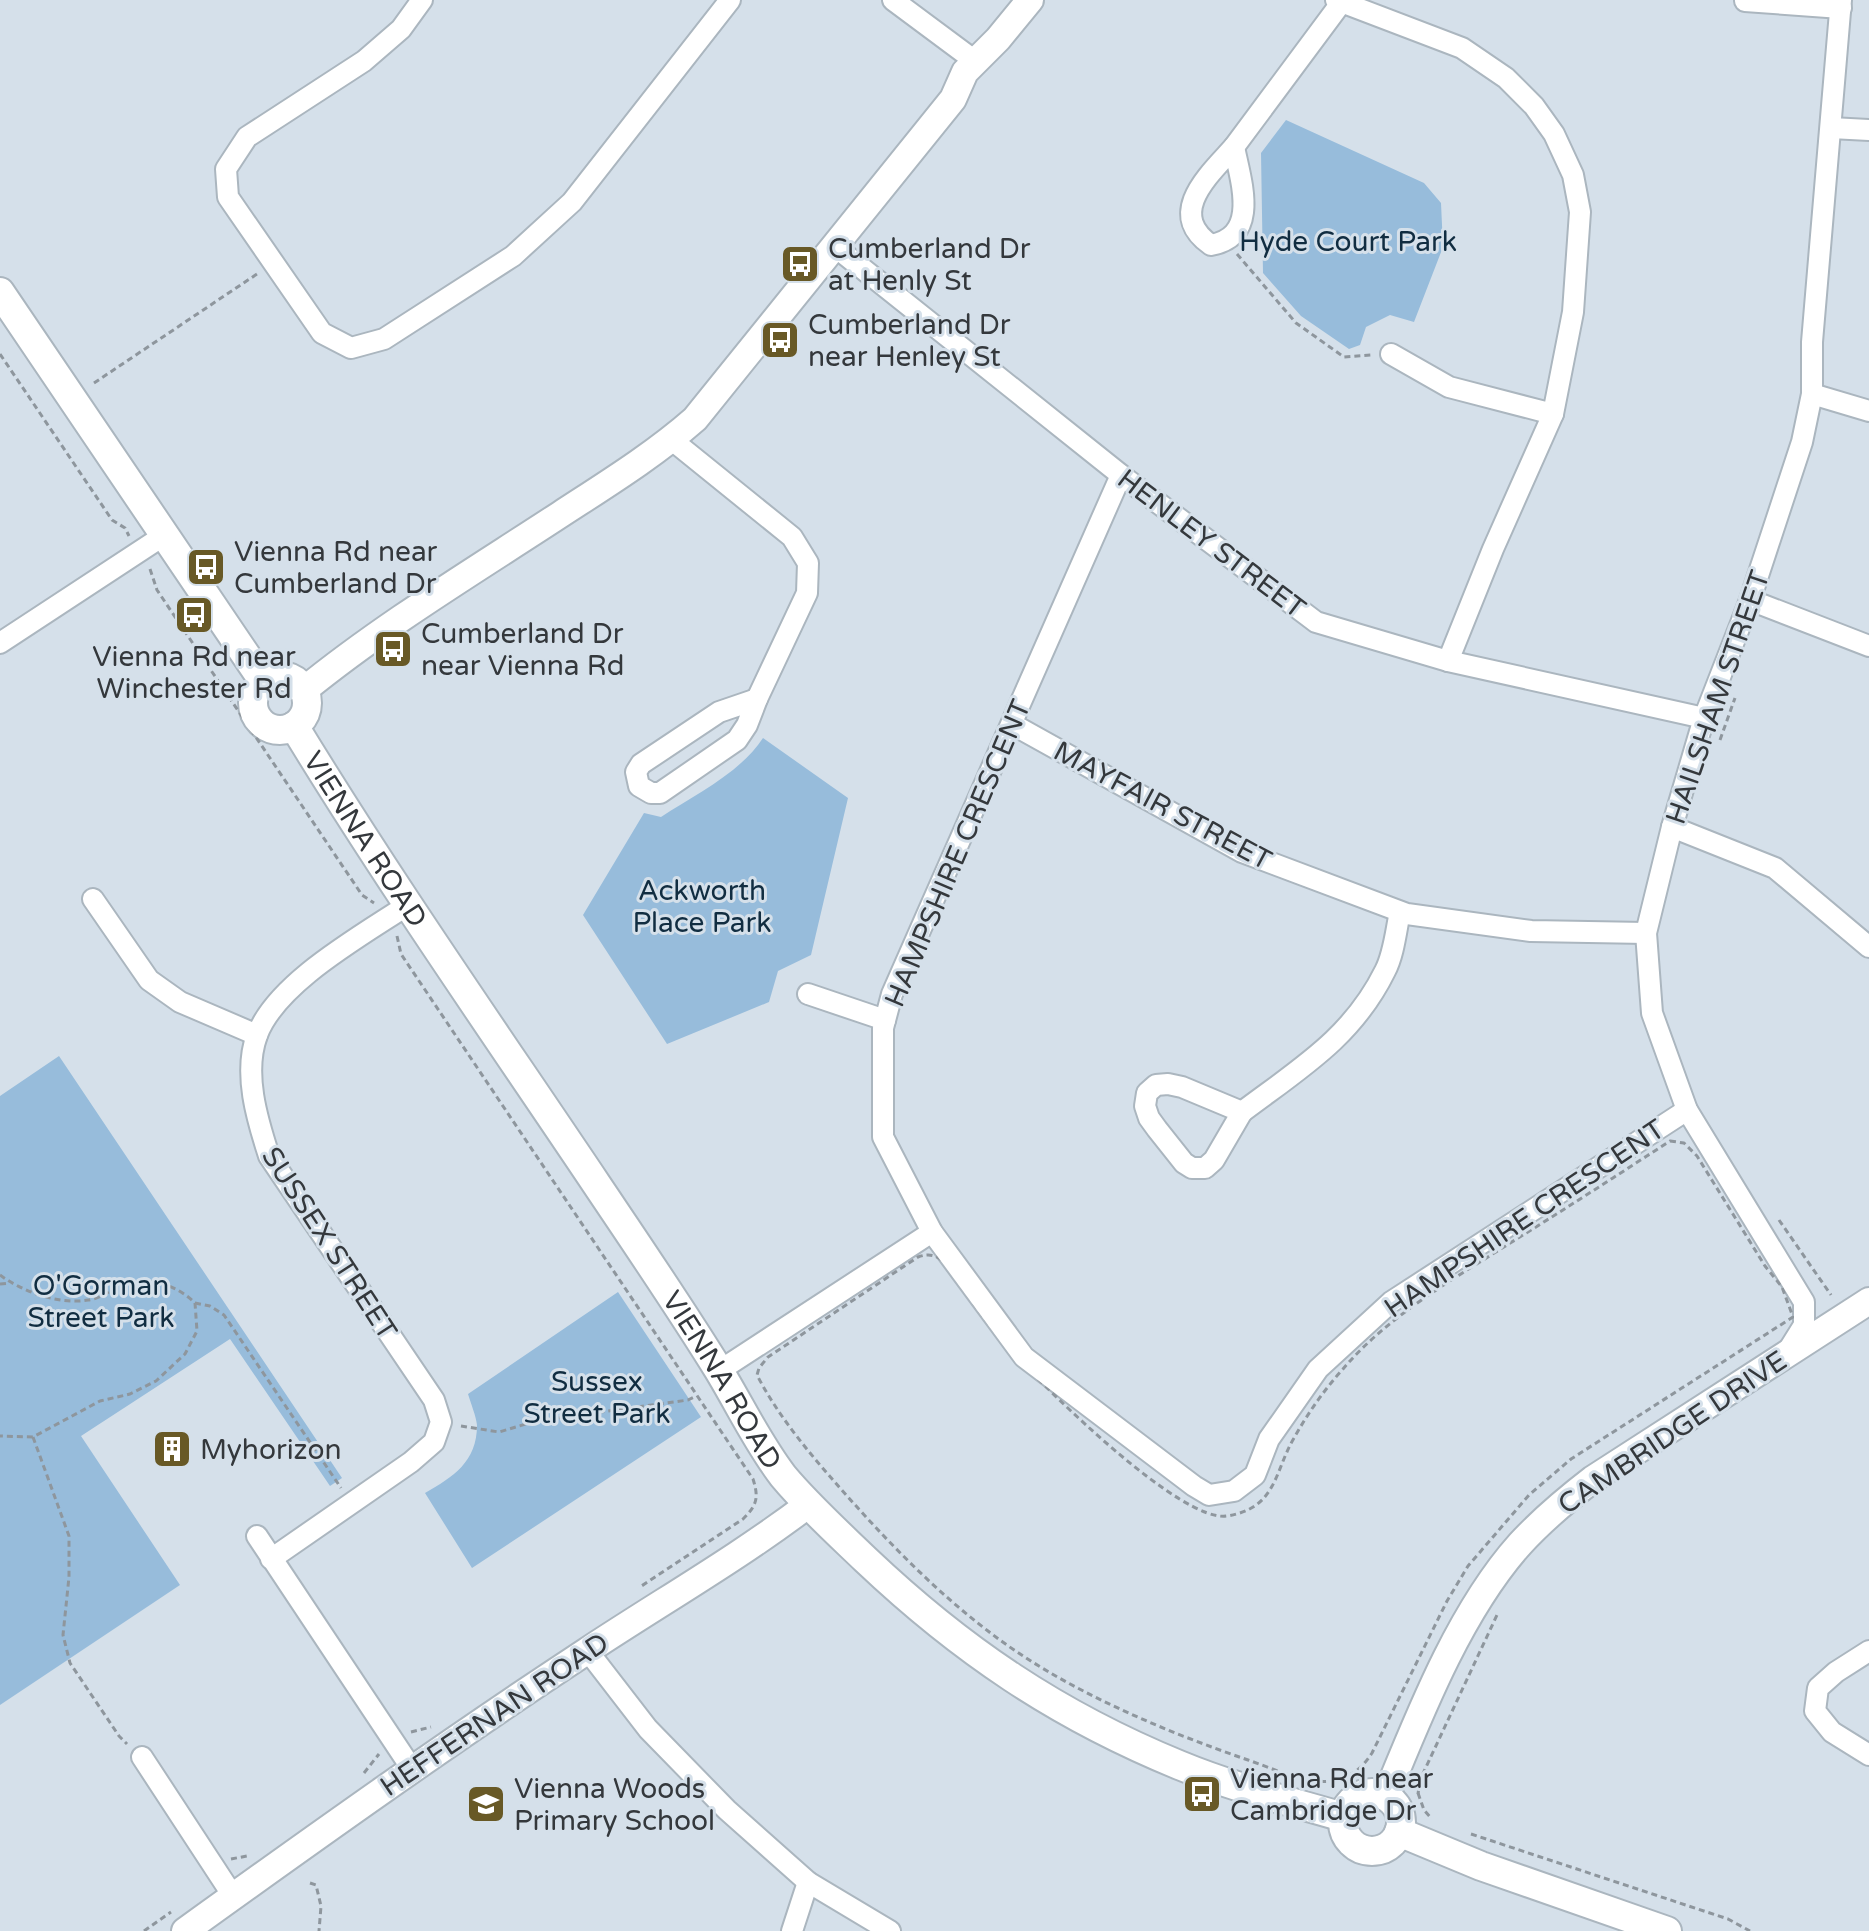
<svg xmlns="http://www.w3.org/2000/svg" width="1869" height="1931" font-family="'Varela Round',sans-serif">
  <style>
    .green { fill: #97bcdb }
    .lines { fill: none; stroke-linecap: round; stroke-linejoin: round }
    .minor-casing { stroke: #abb6bf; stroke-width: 24 }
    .tertiary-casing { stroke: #abb6bf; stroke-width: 30 }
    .secondary-casing { stroke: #abb6bf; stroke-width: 32 }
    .path { stroke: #8e969d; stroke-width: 3; stroke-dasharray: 6 4; stroke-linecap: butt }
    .minor { stroke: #fff; stroke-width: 20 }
    .tertiary { stroke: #fff; stroke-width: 26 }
    .secondary { stroke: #fff; stroke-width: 28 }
    .labels { text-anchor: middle; stroke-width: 6; stroke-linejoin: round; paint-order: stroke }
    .park-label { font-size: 28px; fill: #112d41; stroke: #d5e0ea }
    .poi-label { font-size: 28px; fill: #34383c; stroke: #d5e0ea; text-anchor: start }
    .street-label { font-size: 28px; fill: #34383c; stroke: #d5e0ea }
  </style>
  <rect width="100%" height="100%" fill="#d5e0ea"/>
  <g class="green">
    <polygon points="1286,120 1424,183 1441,203 1443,247 1414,322 1390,315 1366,327 1360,345 1349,349 1301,316 1263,273 1261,153"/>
    <path d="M763,738L848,798L811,955L778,971L769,1002L667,1044L583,915L644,813L661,817C696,794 740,773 763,738Z"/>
    <polygon points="59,1056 342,1478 330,1486 230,1339 81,1436 180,1585 0,1705 0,1096"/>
    <path d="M618,1292L701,1417L472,1568L425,1493C453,1477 477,1462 477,1425C476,1416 471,1404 468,1394Z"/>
  </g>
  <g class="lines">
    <defs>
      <g id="minor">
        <polyline points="422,0 401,29 364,61 247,137 226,169 228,197 322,333 351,348 384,339 513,256 572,202 730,0"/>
        <polyline points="893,0 975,61"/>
        <polyline points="1336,0 1462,48 1506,78 1534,106 1554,134 1573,175 1580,212 1573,312 1553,414 1493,549 1448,661"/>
        <polyline points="1745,1 1841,8"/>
        <polyline points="1831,128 1869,130"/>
        <path d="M1234,147C1241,182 1260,236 1211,245C1165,213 1210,174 1234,147Z"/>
        <polyline points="1234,147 1341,3"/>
        <polyline points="833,245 1121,475 1316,622 1448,661 1704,718"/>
        <polyline points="1391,354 1449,387 1553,414"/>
        <polyline points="1812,394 1869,411"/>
        <polyline points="672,440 792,537 808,563 807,593 757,699"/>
        <polyline points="1121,475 892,994 883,1028 883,1137 932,1232 1024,1357 1194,1486 1209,1495 1234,1491 1255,1475 1269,1439 1318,1369 1391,1302 1687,1110"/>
        <polyline points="1750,600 1869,646"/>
        <polyline points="0,643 163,536"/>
        <polygon points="757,699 747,725 737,740 660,793 651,793 639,786 636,772 641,764 719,712"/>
        <polyline points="1012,724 1242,852 1407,914 1531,931 1646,933"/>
        <polyline points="1672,827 1775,868 1869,947"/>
        <polyline points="93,899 149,980 180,1002 257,1035"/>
        <polyline points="808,994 885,1020"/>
        <polygon points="1168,1084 1182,1087 1242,1112 1214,1160 1205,1168 1192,1168 1184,1163 1157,1129 1149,1118 1145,1106 1147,1093 1156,1085"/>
        <path d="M1242,1112C1299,1069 1352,1038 1385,971C1394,954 1396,930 1400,912"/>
        <polyline points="1789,1349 1804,1325 1804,1302 1687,1110 1652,1013 1646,933 1672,827 1704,718 1750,600 1802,442 1812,394 1812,342 1841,0"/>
        <polyline points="719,1371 932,1232"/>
        <polyline points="257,1536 412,1769"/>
        <path d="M271,1559L411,1462L434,1442L441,1422L434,1400L269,1156C257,1119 243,1073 257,1035C277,982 363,935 409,904"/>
        <polyline points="587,1650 648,1729 727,1810 808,1882 890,1931"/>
        <polyline points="1869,1651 1836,1672 1818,1688 1815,1711 1832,1732 1869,1755"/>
        <polyline points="142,1757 233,1896"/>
        <polyline points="792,1931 808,1882"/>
      </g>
      <g id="tertiary">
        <path d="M303,691C384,625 474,571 561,514C607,484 654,455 695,419L953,99L965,72L998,39L1030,0"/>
        <path d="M1386,1796C1420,1713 1460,1611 1520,1544C1542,1520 1567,1499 1593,1479L1869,1301"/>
        <path d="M185,1931C317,1836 450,1741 587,1651C661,1602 738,1558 809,1504"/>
      </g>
      <g id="secondary">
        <polyline points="0,292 264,682"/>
        <circle cx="280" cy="703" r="27"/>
        <path id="s1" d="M294,726C389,882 495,1033 597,1185C638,1246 679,1306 718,1369C740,1405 757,1442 783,1476C808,1506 838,1533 866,1560C961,1650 1057,1715 1179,1765C1232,1787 1288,1801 1343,1817"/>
        <circle cx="1372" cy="1822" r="29"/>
        <polyline points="1399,1832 1481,1866 1667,1931"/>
      </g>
    </defs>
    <use href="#minor" class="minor-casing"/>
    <use href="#tertiary" class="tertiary-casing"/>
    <use href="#secondary" class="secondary-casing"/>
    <g class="path">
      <polyline points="1237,254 1296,323 1344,357 1371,355"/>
      <polyline points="0,354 112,520 125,528 129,536"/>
      <polyline points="94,383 257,274"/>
      <polyline points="150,569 157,590 362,895 374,903"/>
      <polyline points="1720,740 1735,698"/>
      <path d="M397,936L401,954L753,1479C759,1498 757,1505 743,1519L640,1587"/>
      <path d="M1670,1141L1684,1143L1697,1156L1765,1266L1782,1287L1793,1317L1571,1459L1529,1495L1468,1566L1447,1601L1372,1753C1340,1803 1292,1775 1248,1760C1161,1730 1061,1688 988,1631C933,1589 885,1539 840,1488C810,1454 778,1416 757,1375L759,1368L768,1357L918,1257C929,1253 936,1255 944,1262C968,1294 990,1329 1018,1358C1050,1393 1182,1523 1227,1516C1277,1508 1274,1472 1294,1438C1308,1413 1324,1390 1343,1369C1387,1317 1450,1281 1507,1245C1562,1211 1616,1176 1670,1141Z"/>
      <polyline points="1779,1220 1831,1295"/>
      <path d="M0,1275C23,1292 59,1305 88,1300C99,1299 111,1290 122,1285C147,1275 177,1285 195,1303L197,1331L185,1354L156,1381L130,1394L100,1401L33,1437L0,1436"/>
      <polyline points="0,1284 10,1283"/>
      <polyline points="195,1303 210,1306 224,1315 341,1488"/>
      <polyline points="461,1426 499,1432 536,1421 688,1400 696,1396"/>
      <polyline points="33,1437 69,1536 69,1577 63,1635 70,1663 119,1736 127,1744"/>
      <polyline points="411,1732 431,1727"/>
      <polyline points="364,1773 379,1754"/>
      <polyline points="1418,1793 1424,1810 1431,1818"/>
      <polyline points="1418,1794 1420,1780 1497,1615"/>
      <polyline points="1471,1834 1728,1919 1750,1931"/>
      <polyline points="231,1859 247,1856"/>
      <polyline points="310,1883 316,1885 321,1906 319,1931"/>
      <polyline points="144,1931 171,1912"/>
    </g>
    <use href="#minor" class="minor"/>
    <use href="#tertiary" class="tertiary"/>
    <use href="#secondary" class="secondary"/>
  </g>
  <defs>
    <symbol id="bus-square" viewBox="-11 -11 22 22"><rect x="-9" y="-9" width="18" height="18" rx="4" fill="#685926" stroke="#d5e0ea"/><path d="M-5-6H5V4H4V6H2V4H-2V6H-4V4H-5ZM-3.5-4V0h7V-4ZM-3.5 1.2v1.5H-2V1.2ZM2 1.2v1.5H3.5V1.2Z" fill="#fff"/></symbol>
    <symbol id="building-square" viewBox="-11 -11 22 22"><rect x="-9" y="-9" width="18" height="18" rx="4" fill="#685926" stroke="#d5e0ea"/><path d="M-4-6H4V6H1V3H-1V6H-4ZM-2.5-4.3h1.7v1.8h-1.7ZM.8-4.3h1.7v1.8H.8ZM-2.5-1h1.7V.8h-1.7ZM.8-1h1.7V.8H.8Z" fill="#fff"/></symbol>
    <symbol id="school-square" viewBox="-11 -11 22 22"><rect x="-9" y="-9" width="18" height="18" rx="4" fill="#685926" stroke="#d5e0ea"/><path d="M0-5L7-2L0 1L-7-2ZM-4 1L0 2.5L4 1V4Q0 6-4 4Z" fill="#fff"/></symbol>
  </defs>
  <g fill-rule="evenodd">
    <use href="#bus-square" x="778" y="242" width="44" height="44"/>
    <use href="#bus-square" x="758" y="318" width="44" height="44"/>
    <use href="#bus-square" x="184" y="545" width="44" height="44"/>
    <use href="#bus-square" x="172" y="593" width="44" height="44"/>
    <use href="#bus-square" x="371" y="627" width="44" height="44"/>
    <use href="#building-square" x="150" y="1427" width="44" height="44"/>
    <use href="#bus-square" x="1180" y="1772" width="44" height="44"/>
    <use href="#school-square" x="464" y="1782" width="44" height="44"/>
  </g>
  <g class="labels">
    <g class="park-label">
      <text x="1348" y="251">Hyde Court Park</text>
      <text x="702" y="900">Ackworth<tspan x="702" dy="32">Place Park</tspan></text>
      <text x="101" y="1295">O'Gorman<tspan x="101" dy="32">Street Park</tspan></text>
      <text x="597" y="1391">Sussex<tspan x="597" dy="32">Street Park</tspan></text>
    </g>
    <g class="poi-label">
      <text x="828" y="258">Cumberland Dr<tspan x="828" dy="32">at Henly St</tspan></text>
      <text x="808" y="334">Cumberland Dr<tspan x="808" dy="32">near Henley St</tspan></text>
      <text x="234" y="561">Vienna Rd near<tspan x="234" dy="32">Cumberland Dr</tspan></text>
      <text x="421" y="643">Cumberland Dr<tspan x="421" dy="32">near Vienna Rd</tspan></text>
      <text x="194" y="666" text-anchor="middle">Vienna Rd near<tspan x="194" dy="32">Winchester Rd</tspan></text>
      <text x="200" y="1459">Myhorizon</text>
      <text x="1230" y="1788">Vienna Rd near<tspan x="1230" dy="32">Cambridge Dr</tspan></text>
      <text x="514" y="1798">Vienna Woods<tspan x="514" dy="32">Primary School</tspan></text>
    </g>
    <g class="street-label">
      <text transform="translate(1212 543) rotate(37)" y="10">HENLEY STREET</text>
      <text transform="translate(1717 697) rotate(-71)" y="10">HAILSHAM STREET</text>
      <text transform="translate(1163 805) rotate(28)" y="10">MAYFAIR STREET</text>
      <text dy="10" stroke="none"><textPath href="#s1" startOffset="134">VIENNA ROAD</textPath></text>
      <text transform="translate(957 853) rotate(-67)" y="10">HAMPSHIRE CRESCENT</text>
      <text transform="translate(1524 1218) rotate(-34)" y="10">HAMPSHIRE CRESCENT</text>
      <text transform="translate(330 1243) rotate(57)" y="10">SUSSEX STREET</text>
      <text dy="10" stroke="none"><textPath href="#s1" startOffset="782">VIENNA ROAD</textPath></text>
      <text transform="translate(1672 1432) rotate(-34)" y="10">CAMBRIDGE DRIVE</text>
      <text transform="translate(494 1714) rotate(-34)" y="10">HEFFERNAN ROAD</text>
    </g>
  </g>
</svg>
